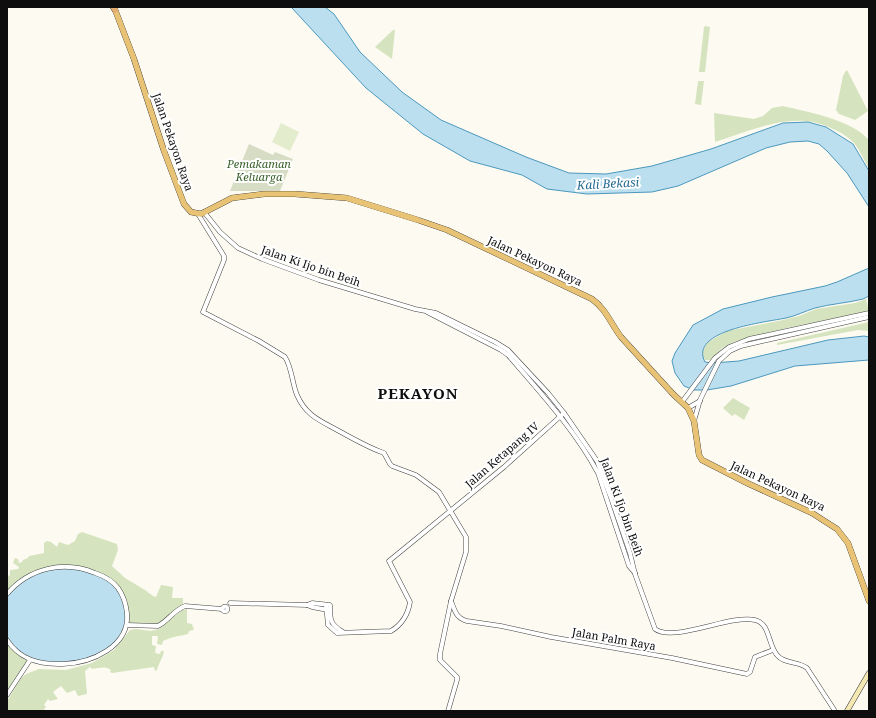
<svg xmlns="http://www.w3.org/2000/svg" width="876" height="718" font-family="'Noto Serif',serif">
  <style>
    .green { fill: #d5e4be }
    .cemetery { fill: #d7ddc4 }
    .pitch { fill: #e4ecce }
    .water { fill: #bbdfef; stroke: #4b98bd }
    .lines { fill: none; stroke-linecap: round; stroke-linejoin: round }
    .tertiary-casing { stroke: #414141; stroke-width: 5 }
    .secondary-casing { stroke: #303030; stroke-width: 5.5 }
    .primary-casing { stroke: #1f1f1f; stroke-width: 6 }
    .trunk-casing { stroke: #1f1f1f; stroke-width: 6 }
    .tertiary { stroke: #fff; stroke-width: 4 }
    .secondary { stroke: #f5e9b3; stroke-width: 4.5 }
    .primary { stroke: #e8c376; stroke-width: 5.5 }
    .trunk { stroke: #e6ad70; stroke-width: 5.5 }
    .labels { text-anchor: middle; stroke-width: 4; stroke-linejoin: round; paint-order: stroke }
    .street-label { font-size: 11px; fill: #0e0e0e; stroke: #fff }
    .park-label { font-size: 11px; font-style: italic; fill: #365e26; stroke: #fff }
    .water-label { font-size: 12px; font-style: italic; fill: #266a91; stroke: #fff }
    .district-label { font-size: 15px; font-weight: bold; letter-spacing: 1px; fill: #0e0e0e; stroke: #fff }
  </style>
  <rect width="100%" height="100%" fill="#fdfaf1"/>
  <g class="green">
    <polygon points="705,26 710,27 705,72 699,72 704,27"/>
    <polygon points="393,30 395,30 392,59 375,47"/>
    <polygon points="847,70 868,111 855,120 839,114 836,110 843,76 845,72"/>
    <polygon points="698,81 704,81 701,105 695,104"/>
    <path d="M783,106C808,112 852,120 869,140V169C864,160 860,150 853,142C848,137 840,132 833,129C795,109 753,130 715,142L714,113L754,119L763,116L772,108Z"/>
    <polygon points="866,299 869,311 787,328 736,341 722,348 711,360 705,360 702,355 704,348 708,342 727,331 783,320 799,316 816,309 855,303"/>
    <polygon points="869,322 869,331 858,330 777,345 777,343"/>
    <polygon points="733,398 750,408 744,420 735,414 732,416 723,408"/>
    <polygon points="82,532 117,544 118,550 112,566 125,578 145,590 153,596 156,597 161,585 173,587 172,598 183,598 183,607 162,624 127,625 7,594 7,577 10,575 10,570 18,569 19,567 13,563 15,558 18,559 19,563 22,562 23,560 28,558 29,556 44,553 44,543 47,541 51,542 57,547 59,542 68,545 75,541 78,534"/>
    <path d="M187,609V623L192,624L194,630L189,631L188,634C179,636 171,637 163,641L162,645L157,644L158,636H152V645L156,646L155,653L160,654L161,651H164C163,658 159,662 157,670L155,671L154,667L112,673L110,672L111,670C105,666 99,668 92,669L90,667L85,671L87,694L78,696L75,690L67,693L61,686L53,692L58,699L50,701L48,699L44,705L46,707L43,711H7V701L21,678L26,674L39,669L66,670L92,663L114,650L130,630L136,629L151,631L159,629L182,610Z"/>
    <polygon points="7,640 30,660 7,695"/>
  </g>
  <polygon class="cemetery" points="249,144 273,155 275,152 293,159 280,191 230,191"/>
  <polygon class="pitch" points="281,123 299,132 290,151 272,142"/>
  <g class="water">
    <polygon points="291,7 325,7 334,14 360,52 402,92 441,120 526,157 569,173 606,174 652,166 711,149 783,123 808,122 826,127 853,144 869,171 869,207 847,173 827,151 819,144 808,141 790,142 766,148 678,186 652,192 587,194 547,189 522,175 470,161 423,134 366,88"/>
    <path d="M869,268V296L863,299C847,303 830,304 815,308C805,311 796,316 786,318C767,322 688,330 705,362L713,363L739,361L828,340L864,336L869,337V360L795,366L731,386L707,390H694L684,386L675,373L672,361L675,353L693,325L723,309L772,297L825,286L837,282Z"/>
    <polygon points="62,566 98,574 118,587 126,606 127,625 115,645 101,655 62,664 30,660 7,640 7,594 25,577"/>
  </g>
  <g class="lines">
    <defs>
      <g id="tertiary">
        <path d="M204,212L220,232L238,248L262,259L319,280L415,309L436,313L495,342L508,350L548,393L564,413L597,461L611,498L630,553L635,574L655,629C674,643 731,614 755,620C770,623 768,645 777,655C784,664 798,661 807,668L835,711"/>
        <path d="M198,214L224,256V260L203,312L259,341L285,357C292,368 292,383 297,395C306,416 321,421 339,431C354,439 367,447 384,453L390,464L392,466L416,475L439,492L466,537V552L451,601L440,654V660L457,677V680L448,711"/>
        <path d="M427,312L501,350L508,355C540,392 575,430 598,473L629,566L635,573"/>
        <polyline points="682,402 715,358 729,347 749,339 869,313"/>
        <polyline points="688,408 700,401"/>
        <polyline points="694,421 700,400 719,361 730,351 741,346 869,317"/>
        <path d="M7,594C29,568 64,560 95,573C104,576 112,580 118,588C123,595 126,604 127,613C130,647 91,663 63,664C40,665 20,660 7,640"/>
        <path d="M451,601C455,611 456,618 467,621L501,626L551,637L672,658L747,674L750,672L755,657L773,650"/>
        <path d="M230,603L307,605L312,603L330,605C330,620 330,624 343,632"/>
        <polyline points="307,605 312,607 328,610"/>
        <path d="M326,605L328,625L337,633L391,631C401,625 408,615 410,602L389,561L504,467L564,413"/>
        <circle cx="225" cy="609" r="2.5"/>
        <path d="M127,625L158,626C168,621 174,610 185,606L222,609"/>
        <polyline points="7,695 30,660"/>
      </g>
      <polyline id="secondary" points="847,711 869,673"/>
      <path id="primary" d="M114,7L134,59L164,151L184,204L191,212L201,214L232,198L264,194H295L347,198L418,220L447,230L592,299C606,309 611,324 621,337L673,394L688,408L694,421L699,455L702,460L747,483L812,513L837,529L848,543L869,601"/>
      <polyline id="trunk" points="113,7 115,10"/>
    </defs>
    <use href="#tertiary" class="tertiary-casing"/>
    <use href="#secondary" class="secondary-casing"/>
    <use href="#primary" class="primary-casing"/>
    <use href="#trunk" class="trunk-casing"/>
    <use href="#tertiary" class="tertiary"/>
    <use href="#secondary" class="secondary"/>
    <use href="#primary" class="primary"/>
    <use href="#trunk" class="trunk"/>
  </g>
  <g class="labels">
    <g class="street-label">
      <text transform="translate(173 142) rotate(71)" y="4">Jalan Pekayon Raya</text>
      <text transform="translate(535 261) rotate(25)" y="4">Jalan Pekayon Raya</text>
      <text transform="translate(311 266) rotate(19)" y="4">Jalan Ki Ijo bin Beih</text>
      <text transform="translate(502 455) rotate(-41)" y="4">Jalan Ketapang IV</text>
      <text transform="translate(778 486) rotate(25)" y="4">Jalan Pekayon Raya</text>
      <text transform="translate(622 507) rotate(70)" y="4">Jalan Ki Ijo bin Beih</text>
      <text transform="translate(614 639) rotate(10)" y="4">Jalan Palm Raya</text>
    </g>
    <g class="park-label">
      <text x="259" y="168">Pemakaman<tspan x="259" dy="13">Keluarga</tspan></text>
    </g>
    <g class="water-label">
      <text transform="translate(608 184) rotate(-3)" y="4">Kali Bekasi</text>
    </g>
    <g class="district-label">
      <text x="418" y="399">PEKAYON</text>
    </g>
  </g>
  <rect width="876" height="718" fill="none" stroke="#0e0e0e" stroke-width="16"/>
</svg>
